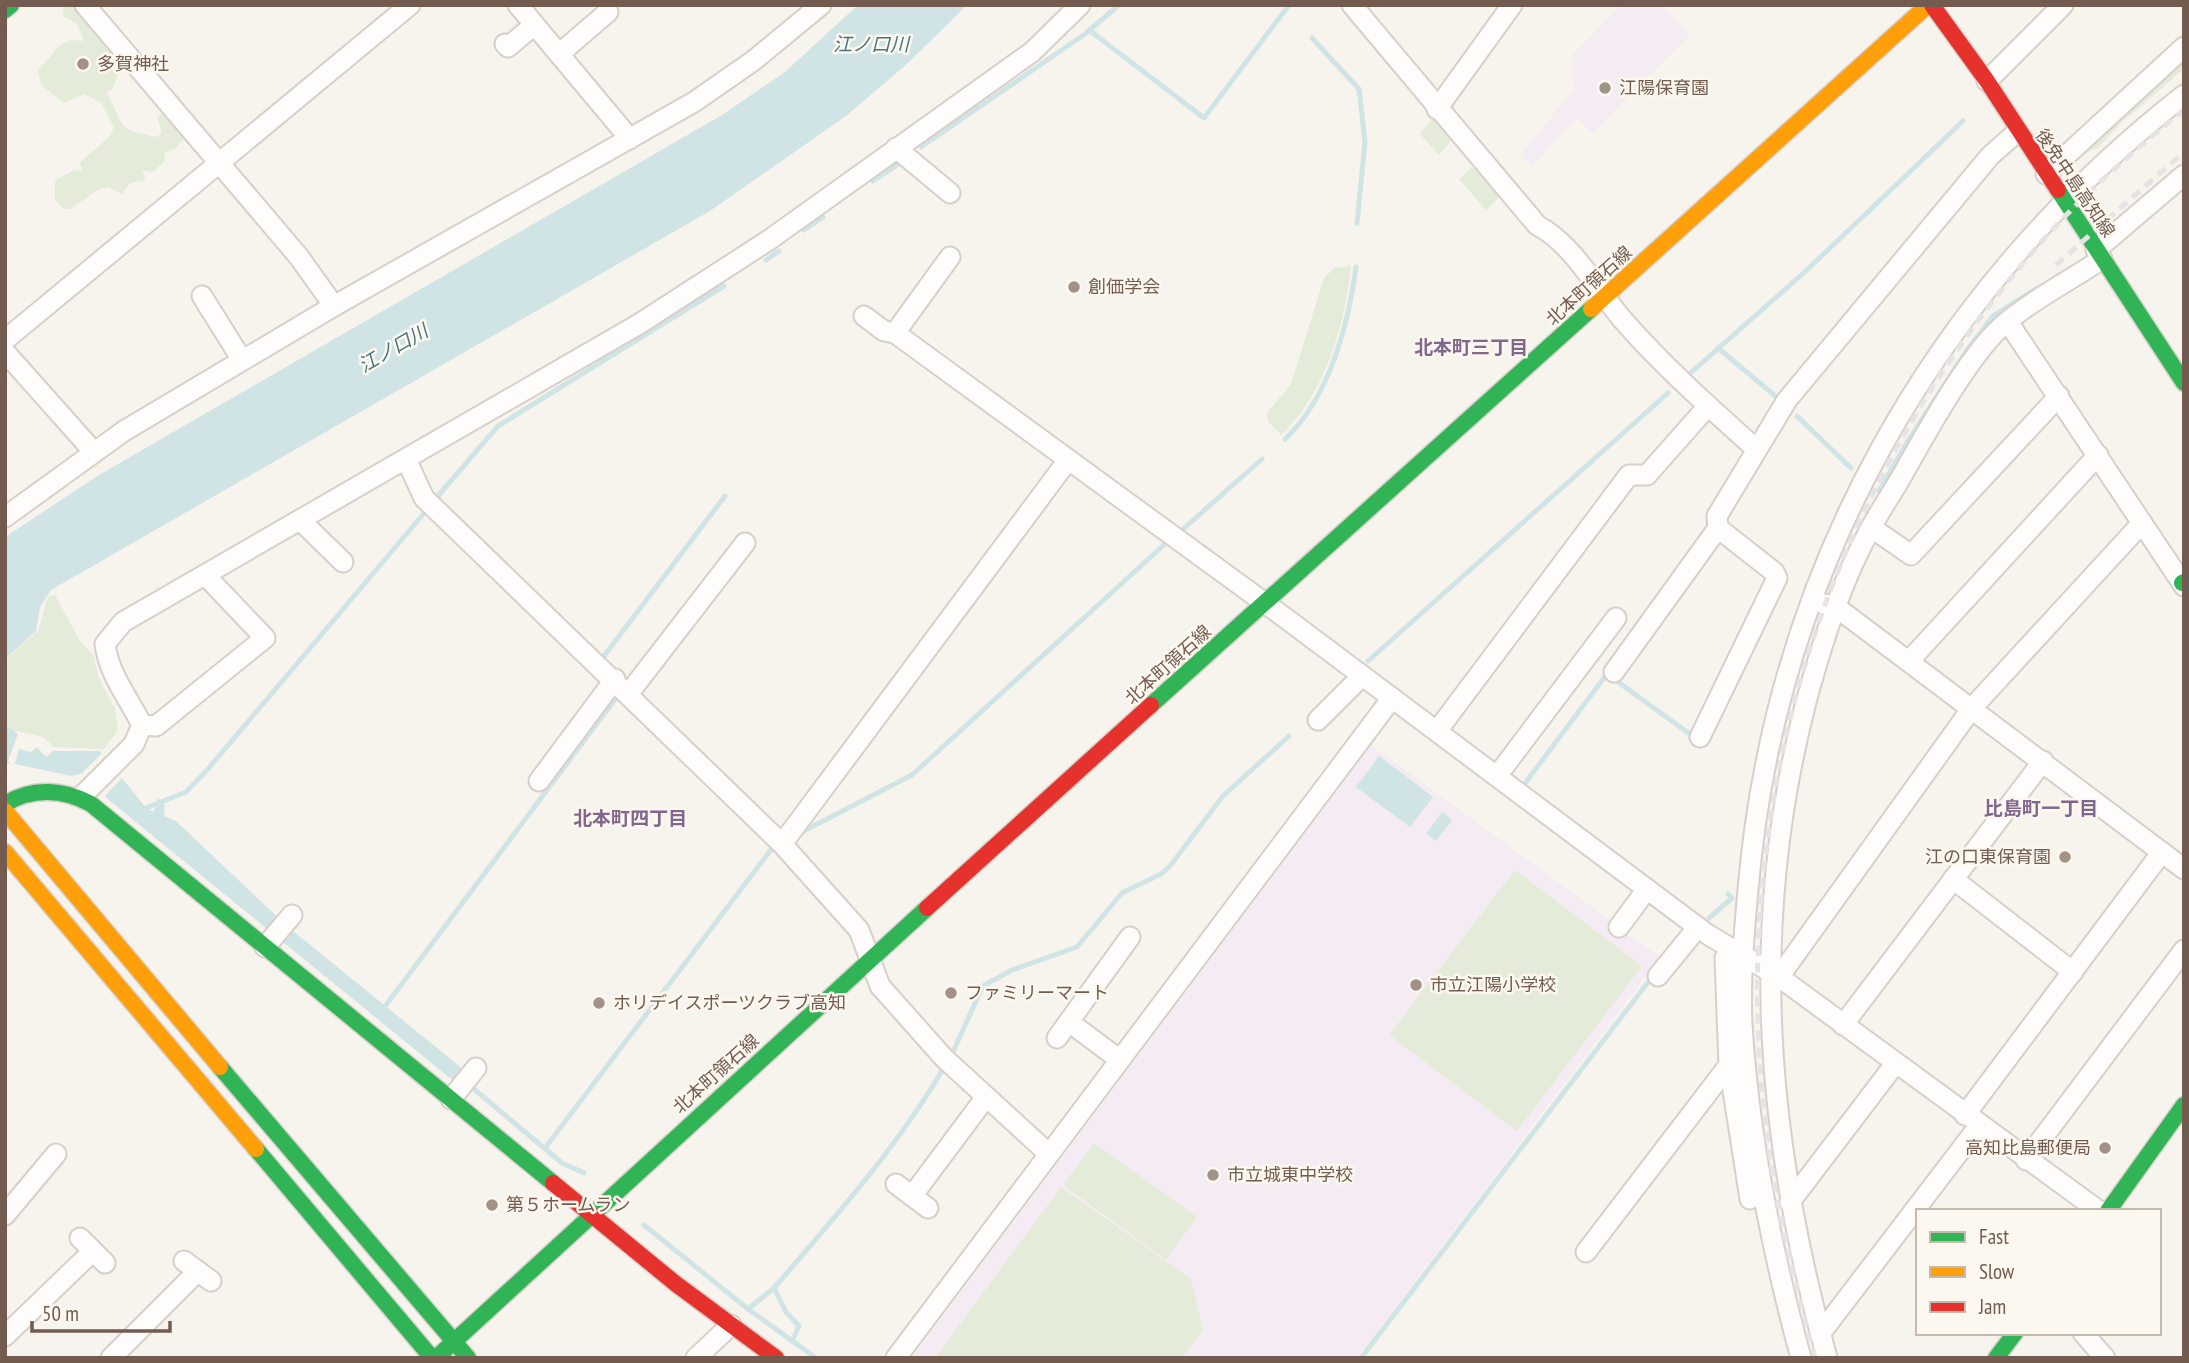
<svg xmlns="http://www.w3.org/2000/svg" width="2189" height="1363" font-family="'PT Sans Narrow','Noto Sans JP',sans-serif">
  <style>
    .education { fill: #f4ecf2 }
    .green { fill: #e4ecd9 }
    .water { fill: #d0e4e6 }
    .pier { fill: #f7f3ed }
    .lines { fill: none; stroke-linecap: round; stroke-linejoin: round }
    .stream { stroke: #d0e4e6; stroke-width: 5 }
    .street-casing { stroke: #d6d0cb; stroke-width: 23 }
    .fast-casing { stroke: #d7d0cb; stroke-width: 19 }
    .slow-casing { stroke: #d7d0cb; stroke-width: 19 }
    .jam-casing { stroke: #d7d0cb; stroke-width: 19 }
    .street { stroke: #fefdfc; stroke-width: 19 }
    .fast { stroke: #30b455; stroke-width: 16 }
    .slow { stroke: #ff9f0a; stroke-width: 16 }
    .jam { stroke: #e5322d; stroke-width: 16 }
    .rail { stroke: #e5e3e4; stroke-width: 5; stroke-dasharray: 10 7; stroke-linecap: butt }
    .poi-dot { fill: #a19186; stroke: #fdf8ef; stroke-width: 2.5 }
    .labels { text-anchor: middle; stroke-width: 5; stroke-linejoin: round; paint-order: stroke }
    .poi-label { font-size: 18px; fill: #735c4f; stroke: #fdf8ef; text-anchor: start }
    .street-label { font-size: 18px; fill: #735c4f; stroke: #fdf8ef }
    .water-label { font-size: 19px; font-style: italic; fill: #47747d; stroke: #fdf8ef }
    .neighbourhood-label { font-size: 19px; font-weight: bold; fill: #81678e; stroke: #fdf8ef }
  </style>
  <rect width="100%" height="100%" fill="#f7f3ed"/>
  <g class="education">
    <polygon points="1621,5 1661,5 1690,34 1593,133 1577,119 1557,137 1533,167 1521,155 1573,90 1572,56"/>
    <polygon points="1371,745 1660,957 1357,1358 912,1358"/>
  </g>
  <g class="green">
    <polygon points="64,5 81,5 92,23 92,31 103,40 121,67 113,88 107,93 122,124 133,132 157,137 162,132 157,117 161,114 177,116 185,137 175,149 165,152 164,162 153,172 142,170 146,180 130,183 122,194 108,187 99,189 70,209 64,209 55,200 55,181 74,170 82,171 80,163 110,136 114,127 101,103 85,94 64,103 41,85 38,71 60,45 71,40 84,41 77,24 63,16"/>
    <polygon points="2184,62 2184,69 2120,124 2098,148 2087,152"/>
    <polygon points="1433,118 1451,141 1439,155 1420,134"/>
    <polygon points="1471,168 1477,169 1501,196 1486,210 1459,179"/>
    <path d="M1351,266C1345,325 1325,394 1281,435L1268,421L1267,413L1291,384L1324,278L1334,268Z"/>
    <polygon points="55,595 80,641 94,656 98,676 115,709 118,730 104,749 54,747 43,737 12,730 5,722 5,660 38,631 48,597"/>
    <polygon points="1515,870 1642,966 1517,1131 1389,1035"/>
    <polygon points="1094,1143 1197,1217 1166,1260 1063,1185"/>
    <polygon points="1061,1187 1191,1279 1203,1330 1182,1358 935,1358"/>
  </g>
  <g class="water">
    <polygon points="858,5 967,5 907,64 846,116 710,211 51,590 40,607 36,631 5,659 5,537 99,475 722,115 785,72"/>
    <polygon points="5,724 18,734 8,761 11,764 5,762"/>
    <polygon points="37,747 46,757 53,751 100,751 147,809 154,812 158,798 165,806 164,816 176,821 288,927 479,1082 470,1092 451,1079 104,796 83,773 72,776 15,764 19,749 31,752"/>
    <polygon points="1379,756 1433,797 1410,827 1356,787"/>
    <polygon points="1442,812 1452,820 1436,841 1426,834"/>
  </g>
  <polygon class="pier" points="104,751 124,776 104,797 82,773"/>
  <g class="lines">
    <g class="stream">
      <polyline points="1089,30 1204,118 1289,5"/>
      <polyline points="1312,38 1359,89 1365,142 1357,223"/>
      <polyline points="921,147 1085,34 1119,5"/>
      <polyline points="873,181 900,163"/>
      <polyline points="804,230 823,217"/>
      <polyline points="766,260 779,251"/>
      <polyline points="1718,348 1780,400"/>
      <polyline points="1686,377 1808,269 1963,121"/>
      <polyline points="1797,416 1851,468"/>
      <path d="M1285,439C1329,398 1348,326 1356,267"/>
      <polyline points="1879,491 1909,439 1967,350 1993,316 2036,289"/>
      <polyline points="437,497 498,426 724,286"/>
      <polyline points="1181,531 1262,459"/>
      <polyline points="604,656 725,496"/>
      <polyline points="1368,661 1668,393"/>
      <polyline points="1526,782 1607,674 1691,735"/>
      <polyline points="141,810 186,792 208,769 425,512"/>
      <polyline points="798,834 912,775 1166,543"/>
      <polyline points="1709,918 1732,898 1728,894"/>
      <polyline points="383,1009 616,698"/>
      <polyline points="952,1054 983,986 1012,970 1077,947 1122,893 1161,874 1170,866 1223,796 1289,736"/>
      <polyline points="468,1084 562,1163 584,1173"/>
      <polyline points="545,1148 773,847"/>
      <polyline points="644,1225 748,1309 816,1358"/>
      <polyline points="748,1309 774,1288"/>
      <path d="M792,1341L799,1326L786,1312L774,1288C834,1218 896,1149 943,1069"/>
      <polyline points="1361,1358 1652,977"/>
    </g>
    <defs>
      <g id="street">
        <polyline points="85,5 299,257 334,306"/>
        <polyline points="518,5 630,139"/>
        <path d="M1352,5L1537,225C1574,245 1595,287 1622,319C1663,366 1709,407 1756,449"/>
        <polyline points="505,44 508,47 534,25"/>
        <polyline points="559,54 608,12"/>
        <polyline points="1987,81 2063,5"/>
        <polyline points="1437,109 1512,5"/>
        <polyline points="896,148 950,193"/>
        <polyline points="2046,174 2184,47"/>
        <polyline points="2096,250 2184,175"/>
        <polyline points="202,296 242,360"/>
        <polyline points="864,316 884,331 895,333 1288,620 1707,934 1779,977 2099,1211"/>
        <polyline points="2008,322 2184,586"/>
        <polyline points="895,333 950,257"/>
        <polyline points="5,340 410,5"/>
        <polyline points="5,352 93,451"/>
        <polyline points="407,461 424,498 782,844 859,930 880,986 944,1058 1049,1154"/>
        <polyline points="5,517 124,431 334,306 694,102 753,61 821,5"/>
        <polyline points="300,520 343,562"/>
        <polyline points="1872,528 1911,555 2059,396"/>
        <polyline points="1824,604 1836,607 2184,869"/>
        <polyline points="1909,661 2098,455"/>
        <polyline points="1614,672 1718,528"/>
        <polyline points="629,693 745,543"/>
        <polyline points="1318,720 1362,676"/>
        <polyline points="142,725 156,726 265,638 205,575"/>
        <polyline points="1437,731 1629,475 1647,475 1708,406"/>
        <polyline points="1700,737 1777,578 1774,572 1718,528 1717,516 1787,400 1990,156 2017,132"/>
        <polyline points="1497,776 1616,618"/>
        <polyline points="539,781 615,679"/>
        <path d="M81,797L134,744L142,725C128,697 109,675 105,644L123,622L639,324L769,240L1032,52L1080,5"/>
        <polyline points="782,844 1068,460"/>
        <polyline points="1953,879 2073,972"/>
        <polyline points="1619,927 1647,889"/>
        <polyline points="265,947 292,915"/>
        <polyline points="1658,976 1698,927"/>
        <polyline points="1779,977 1972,708 2142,523"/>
        <polyline points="1069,1022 1120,1060"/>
        <polyline points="1843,1025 2043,761"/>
        <polyline points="1057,1038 1130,937"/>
        <polyline points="1729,1065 1750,1199"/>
        <polyline points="451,1099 476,1068"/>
        <polyline points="1965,1115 2162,852"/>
        <polyline points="2026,1160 2184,950"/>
        <polyline points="896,1184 928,1208"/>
        <polyline points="912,1196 986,1097"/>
        <polyline points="1790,1202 1895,1064"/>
        <polyline points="5,1215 56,1154"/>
        <polyline points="80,1238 105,1263"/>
        <polyline points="1586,1252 1729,1065 1725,958 1734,952"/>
        <polyline points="184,1261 211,1281"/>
        <polyline points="2083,1333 2105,1358"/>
        <polyline points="1820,1334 1979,1126"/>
        <polyline points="5,1336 93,1251"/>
        <polyline points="111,1358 198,1271"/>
        <polyline points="696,1358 731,1325"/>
        <polyline points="896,1358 1392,698"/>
        <path d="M1801,1358C1771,1248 1749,1138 1742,1024C1740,979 1744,934 1748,890C1775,570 1933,292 2184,95"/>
        <path d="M1827,1358C1766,1137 1748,926 1806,702C1821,647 1839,588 1866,537C1877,515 1891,495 1903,474C1926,433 1968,357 2001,327C2027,303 2072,279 2102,259"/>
      </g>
      <g id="fast">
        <polyline points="5,10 11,5"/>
        <polyline points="2058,190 2184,383"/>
        <polyline points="2182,583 2184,582"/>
        <polyline points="1151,705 1591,309"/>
        <path d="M5,804C32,787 64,789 91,804L553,1183"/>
        <polyline points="220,1067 468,1358"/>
        <polyline points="256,1149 432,1358"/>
        <polyline points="2108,1211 2184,1105"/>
        <polyline points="436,1358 927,908"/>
        <polyline points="1996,1358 2015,1333"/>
      </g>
      <g id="slow">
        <polyline points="1591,309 1928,5"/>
        <polyline points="5,811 220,1067"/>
        <polyline points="5,852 256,1149"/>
      </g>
      <g id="jam">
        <polyline points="1932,5 1987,81 2058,190"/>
        <polyline points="927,908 1151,705"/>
        <polyline points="553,1183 676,1284 776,1358"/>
      </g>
    </defs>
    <use href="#street" class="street-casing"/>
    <use href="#fast" class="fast-casing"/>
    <use href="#slow" class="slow-casing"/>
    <use href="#jam" class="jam-casing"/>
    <use href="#street" class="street"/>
    <use href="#fast" class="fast"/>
    <use href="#slow" class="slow"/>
    <use href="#jam" class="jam"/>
    <g class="rail">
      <polyline points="2056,265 2184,152"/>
      <path d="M1815,1358C1790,1266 1768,1173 1761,1078C1737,771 1836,480 2036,248C2080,197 2132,152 2184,110"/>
    </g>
  </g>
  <g class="poi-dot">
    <circle cx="83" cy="64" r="7"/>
    <circle cx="1605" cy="88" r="7"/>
    <circle cx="1074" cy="287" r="7"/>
    <circle cx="2065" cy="857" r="7"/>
    <circle cx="1416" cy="985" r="7"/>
    <circle cx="951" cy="993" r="7"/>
    <circle cx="599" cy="1003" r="7"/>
    <circle cx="2105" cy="1148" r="7"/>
    <circle cx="1213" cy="1175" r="7"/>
    <circle cx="492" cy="1205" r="7"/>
  </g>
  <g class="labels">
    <g class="poi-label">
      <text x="97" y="70">多賀神社</text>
      <text x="1619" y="94">江陽保育園</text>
      <text x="1088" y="293">創価学会</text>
      <text x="2051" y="863" text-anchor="end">江の口東保育園</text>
      <text x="1430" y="991">市立江陽小学校</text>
      <text x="965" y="999">ファミリーマート</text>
      <text x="613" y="1009">ホリデイスポーツクラブ高知</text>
      <text x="2091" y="1154" text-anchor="end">高知比島郵便局</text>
      <text x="1227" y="1181">市立城東中学校</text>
      <text x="506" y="1211">第５ホームラン</text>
    </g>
    <g class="street-label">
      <text transform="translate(2075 183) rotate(56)" y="6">後免中島高知線</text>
      <text transform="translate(1589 286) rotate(-42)" y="6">北本町領石線</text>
      <text transform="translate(1168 665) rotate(-42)" y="6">北本町領石線</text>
      <text transform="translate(716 1074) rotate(-42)" y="6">北本町領石線</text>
    </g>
    <g class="water-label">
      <text x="871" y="51">江ノ口川</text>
      <text transform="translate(393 348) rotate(-30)" y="7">江ノ口川</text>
    </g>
    <g class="neighbourhood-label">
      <text x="1471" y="354">北本町三丁目</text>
      <text x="2041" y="815">比島町一丁目</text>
      <text x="630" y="825">北本町四丁目</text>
    </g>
  </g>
  <rect width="2189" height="1363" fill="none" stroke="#735c4f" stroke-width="14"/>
  <rect x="1916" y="1209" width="245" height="126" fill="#fdf8ef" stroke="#c6baaf" stroke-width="2"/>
  <rect x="1930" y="1232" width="35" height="10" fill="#30b455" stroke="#c6baaf" stroke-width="2"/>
  <text x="1979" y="1244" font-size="21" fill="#735c4f">Fast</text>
  <rect x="1930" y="1267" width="35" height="10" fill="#ff9f0a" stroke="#c6baaf" stroke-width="2"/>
  <text x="1979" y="1279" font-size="21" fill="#735c4f">Slow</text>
  <rect x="1930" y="1302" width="35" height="10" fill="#e5322d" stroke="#c6baaf" stroke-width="2"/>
  <text x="1979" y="1314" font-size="21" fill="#735c4f">Jam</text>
  <path d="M32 1321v10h138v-10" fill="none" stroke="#735c4f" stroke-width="3.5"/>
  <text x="42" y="1321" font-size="21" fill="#735c4f" stroke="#fdf8ef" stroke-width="5" paint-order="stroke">50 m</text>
</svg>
